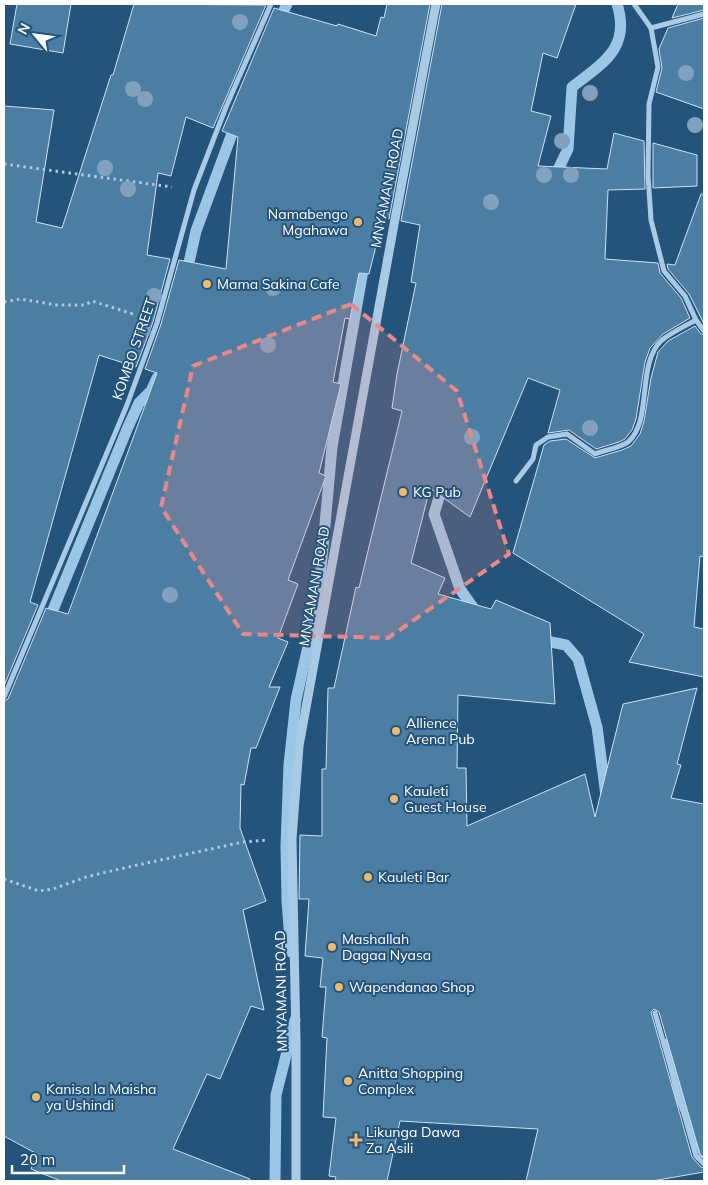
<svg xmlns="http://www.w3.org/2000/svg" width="708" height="1185" font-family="Mulish,sans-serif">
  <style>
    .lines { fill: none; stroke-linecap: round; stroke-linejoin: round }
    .stream { stroke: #9cc6e5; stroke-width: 11 }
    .building { fill: #4c7ea4; stroke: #cbe2f4 }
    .path { stroke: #a8cae5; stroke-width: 3; stroke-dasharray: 2.5 4; stroke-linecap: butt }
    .minor { stroke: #a8cae5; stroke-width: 5 }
    .tertiary { stroke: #a8cae5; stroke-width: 9 }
    .tree { fill: #80a2be }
    .marked { fill: #e88989; fill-opacity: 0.2; stroke: #e88989; stroke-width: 4; stroke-dasharray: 10 6; stroke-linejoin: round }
    .poi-dot { fill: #efba6c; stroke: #24547b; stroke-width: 2 }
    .labels { text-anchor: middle; stroke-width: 4; stroke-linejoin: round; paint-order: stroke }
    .street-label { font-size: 14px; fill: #fff; stroke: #24547b }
    .poi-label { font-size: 14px; fill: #fff; stroke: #24547b; text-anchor: start }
  </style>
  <rect width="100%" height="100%" fill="#24547b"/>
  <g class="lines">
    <g class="stream">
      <polyline points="278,23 287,4"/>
      <path d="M553,180L568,149L572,87C603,63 631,48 617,4"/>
      <polyline points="186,276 196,231 237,120"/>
      <polyline points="444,481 434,514 460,589 479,616"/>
      <polyline points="48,622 128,427 139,403 151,391 157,378"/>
      <polyline points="536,639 566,645 578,659 597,727 606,796"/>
      <polyline points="291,952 287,901 286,846 289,765 296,700 318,602 332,447 365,259"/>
      <polyline points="669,1043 680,1096 704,1153"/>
      <polyline points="275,1181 276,1095 295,1020"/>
    </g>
  </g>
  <g class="building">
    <polygon points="17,4 71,4 63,53 10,44"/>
    <polygon points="134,4 266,5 213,128 186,117 171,176 158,173 147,255 170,259 153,322 136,367 99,355 30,602 38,605 4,686 4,106 54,110 36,222 62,228 111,75 113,75"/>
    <polygon points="387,4 430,4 389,219 383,218 369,274 359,273 350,319 345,318 333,382 341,384 319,473 326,476 288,580 298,584 278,638 288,642 269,687 280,687 256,748 251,748 244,785 241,784 240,828 266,901 243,910 264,1010 251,1006 220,1079 207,1074 173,1149 250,1179 250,1181 61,1181 31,1169 37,1154 4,1136 4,701 8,699 46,608 68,614 157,373 145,369 161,324 179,260 226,269 238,137 222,131 274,8 337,26 338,24 376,36 381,17 384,18"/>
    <polygon points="442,4 576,4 557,58 543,53 531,111 551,116 538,166 607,169 614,133 644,141 645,189 608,190 605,259 658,263 660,273 681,298 690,318 663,334 650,348 645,362 636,419 632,430 625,439 619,442 596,449 569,430 548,433 560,390 528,378 470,517 430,488 411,563 445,578 438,594 491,609 496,600 550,623 555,704 458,695 457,768 466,768 467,826 585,774 595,817 623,704 697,688 677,764 681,765 671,798 704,804 704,1158 700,1154 659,1012 654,1009 651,1012 692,1157 701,1167 704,1168 704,1172 652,1181 526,1181 538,1129 400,1121 387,1181 335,1181 336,1177 329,1176 336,1118 323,1117 327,1038 322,1037 326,987 320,987 323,958 305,956 309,899 299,899 300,835 322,836 322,769 326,769 328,688 334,688 356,587 359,588 402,411 392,408 397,374 416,283 411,282 420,225 401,221"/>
    <polygon points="678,4 704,4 704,10 672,18"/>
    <polygon points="704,18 704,109 656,92 662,68 659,49 668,28"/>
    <polygon points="653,143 697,155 697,186 653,188"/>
    <polygon points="701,194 704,194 704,324 689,294 668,269 667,264 675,265"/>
    <polygon points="695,326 701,334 704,335 704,557 700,556 694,627 704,629 704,677 629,662 644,634 513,553 544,445 550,441 566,439 595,458 622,450 631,446 640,434 644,421 651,378 658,352 668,341"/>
  </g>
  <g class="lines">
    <g class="path">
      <polyline points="4,164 172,187"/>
      <polyline points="4,302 20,299 57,305 85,305 92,301 136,315"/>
      <polyline points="4,879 39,891 53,889 86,877 124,868 243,842 267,840"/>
    </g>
    <g class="minor">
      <polyline points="634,4 651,28 658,67 649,104 648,175 651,220 664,271 685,296 696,320 704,331"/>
      <polyline points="651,28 704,14"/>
      <path d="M516,481L533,459L536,445L548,437L567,434L595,454C604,450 620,448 628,442C653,421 636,363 662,340C672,332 685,326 696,320"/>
      <polyline points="4,697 127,405 157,323 194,190 226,107 271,4"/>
      <polyline points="655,1013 696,1156 704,1164"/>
    </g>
    <polyline class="tertiary" points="296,1181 296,1041 292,839 299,746 395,219 436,4"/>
  </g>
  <g class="tree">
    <circle cx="240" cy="22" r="8"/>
    <circle cx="686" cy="73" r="8"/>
    <circle cx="133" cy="89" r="8"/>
    <circle cx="590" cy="93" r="8"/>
    <circle cx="145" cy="99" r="8"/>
    <circle cx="695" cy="125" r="8"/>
    <circle cx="562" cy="141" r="8"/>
    <circle cx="105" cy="168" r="8"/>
    <circle cx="544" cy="175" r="8"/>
    <circle cx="571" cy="175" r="8"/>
    <circle cx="128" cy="189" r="8"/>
    <circle cx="491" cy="202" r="8"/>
    <circle cx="273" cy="288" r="8"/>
    <circle cx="154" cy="296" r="8"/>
    <circle cx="143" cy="330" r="8"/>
    <circle cx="268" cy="345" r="8"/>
    <circle cx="590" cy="428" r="8"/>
    <circle cx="472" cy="437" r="8"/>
    <circle cx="170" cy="595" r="8"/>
  </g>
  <path class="marked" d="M351,304L457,391L509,554L388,638L243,634L161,507L193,366Z"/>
  <g class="poi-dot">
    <circle cx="358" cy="222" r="5"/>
    <circle cx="207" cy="284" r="5"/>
    <circle cx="403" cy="492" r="5"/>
    <circle cx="396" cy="731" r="5"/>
    <circle cx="394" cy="799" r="5"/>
    <circle cx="368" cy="877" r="5"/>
    <circle cx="332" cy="947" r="5"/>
    <circle cx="339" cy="987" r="5"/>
    <circle cx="348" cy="1081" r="5"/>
    <circle cx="36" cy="1097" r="5"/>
    <path d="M353.5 1132.5h5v5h5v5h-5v5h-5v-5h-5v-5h5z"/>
  </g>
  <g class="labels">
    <g class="street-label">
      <text transform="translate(387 188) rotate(-79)" y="5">MNYAMANI ROAD</text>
      <text transform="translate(134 349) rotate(-71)" y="5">KOMBO STREET</text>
      <text transform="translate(314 586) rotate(-80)" y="5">MNYAMANI ROAD</text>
      <text transform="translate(281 991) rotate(-91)" y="5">MNYAMANI ROAD</text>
    </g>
    <g class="poi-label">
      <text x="348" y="219" text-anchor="end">Namabengo<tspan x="348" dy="16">Mgahawa</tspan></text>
      <text x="217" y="289">Mama Sakina Cafe</text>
      <text x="413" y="497">KG Pub</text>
      <text x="406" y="728">Allience<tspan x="406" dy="16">Arena Pub</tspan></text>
      <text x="404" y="796">Kauleti<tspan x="404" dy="16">Guest House</tspan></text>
      <text x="378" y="882">Kauleti Bar</text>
      <text x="342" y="944">Mashallah<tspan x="342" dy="16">Dagaa Nyasa</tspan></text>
      <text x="349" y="992">Wapendanao Shop</text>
      <text x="358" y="1078">Anitta Shopping<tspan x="358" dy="16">Complex</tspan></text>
      <text x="46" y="1094">Kanisa la Maisha<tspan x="46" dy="16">ya Ushindi</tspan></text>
      <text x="366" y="1137">Likunga Dawa<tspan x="366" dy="16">Za Asili</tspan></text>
    </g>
  </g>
  <rect width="708" height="1185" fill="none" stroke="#ffffff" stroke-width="10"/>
  <g transform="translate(35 35) rotate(299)" stroke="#24547b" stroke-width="4" paint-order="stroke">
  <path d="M0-4L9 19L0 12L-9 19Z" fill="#ffffff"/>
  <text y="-8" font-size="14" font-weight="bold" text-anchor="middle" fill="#ffffff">N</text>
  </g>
  <path d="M12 1165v8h112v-8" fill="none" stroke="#ffffff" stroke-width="2.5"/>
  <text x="20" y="1165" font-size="15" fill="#ffffff" stroke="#24547b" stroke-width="4" paint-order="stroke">20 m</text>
</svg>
